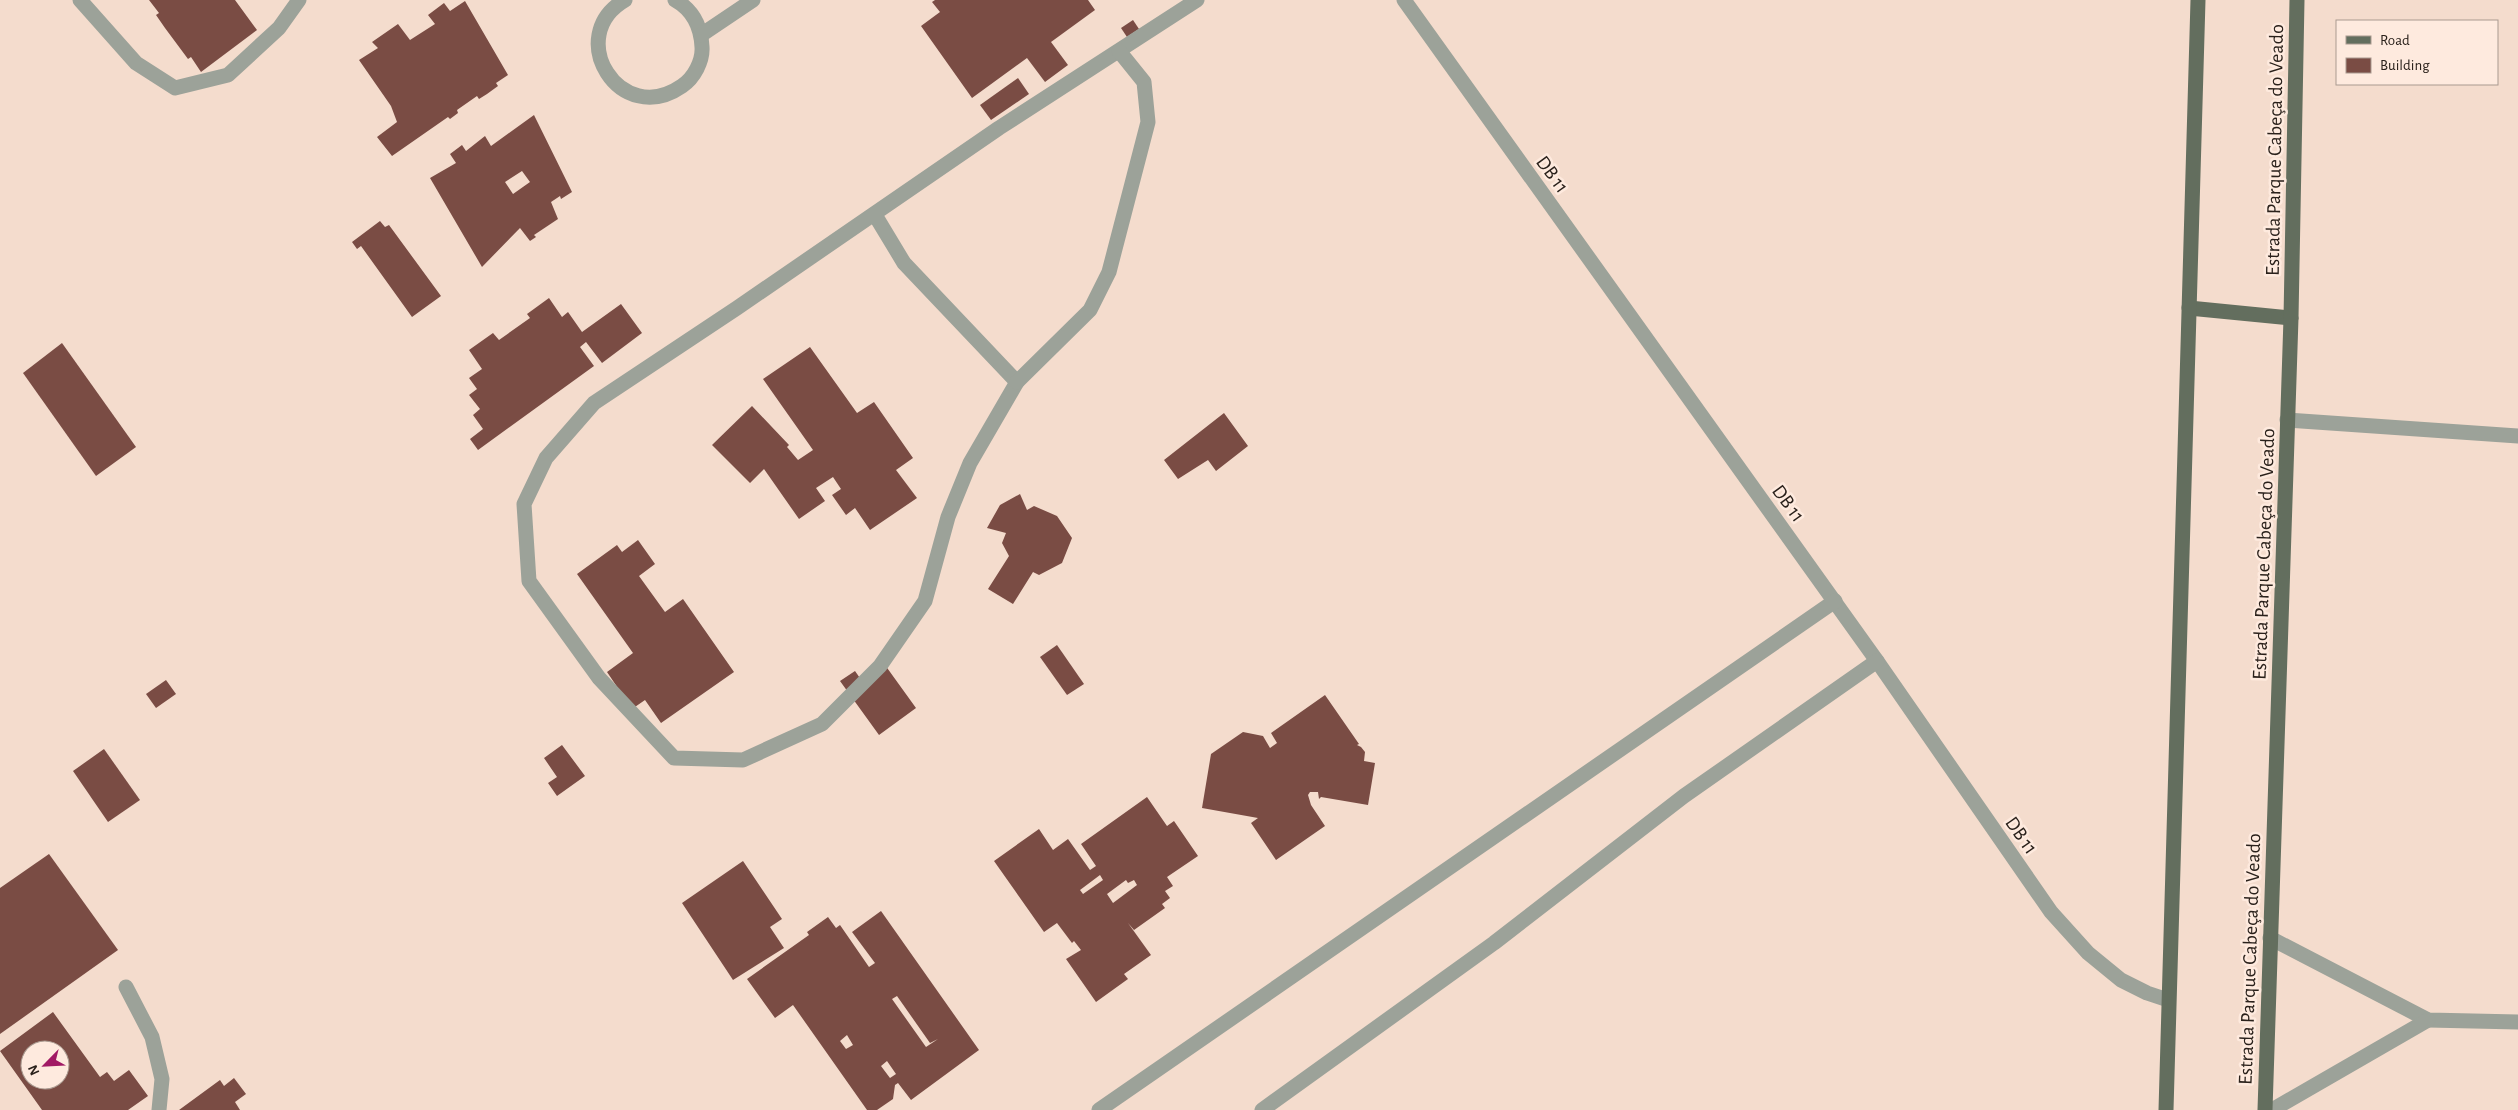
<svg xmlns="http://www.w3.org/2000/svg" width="2518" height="1110" font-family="'Alegreya Sans',sans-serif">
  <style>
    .building { fill: #7a4c44; fill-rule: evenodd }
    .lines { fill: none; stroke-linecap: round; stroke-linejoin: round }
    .minor { stroke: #9ca299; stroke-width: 15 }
    .major { stroke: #636e5e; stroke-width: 15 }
    .labels { text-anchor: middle; stroke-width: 5; stroke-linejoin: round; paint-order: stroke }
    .street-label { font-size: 20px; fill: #2a211b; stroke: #feeade }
  </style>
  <rect width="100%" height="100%" fill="#f4dccd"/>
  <g class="building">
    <polygon points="149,0 235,0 257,30 201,72 191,57 188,59 165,28 156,15 159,13"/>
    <polygon points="935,0 1088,0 1095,10 1051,42 1068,65 1045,82 1027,58 972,98 921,26 940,12 932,2"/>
    <polygon points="465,1 508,75 496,83 498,86 487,94 479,99 477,96 457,110 458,113 450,119 448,117 392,156 377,137 397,122 391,106 359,60 378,48 372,42 398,24 410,40 435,24 428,15 444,3 450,11"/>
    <polygon points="1133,20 1139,29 1127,37 1121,28"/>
    <polygon points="1018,78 1029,94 991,120 980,105"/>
    <path d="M534,115L572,192L561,199L560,196L551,202L558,219L534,235L536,237L530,241L520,228L482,267L430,178L456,163L450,154L462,145L466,151L485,136L491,146ZM522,171L530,182L513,194L505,182Z"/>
    <polygon points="380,221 385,227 389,225 441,296 412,317 361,246 357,249 352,242"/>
    <polygon points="549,298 562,317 568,312 582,332 621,304 642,333 602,363 586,342 580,347 594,366 478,450 470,439 483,429 473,415 480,409 469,395 477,389 469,378 482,369 469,350 493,333 499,340 530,318 527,314"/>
    <polygon points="62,343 136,447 96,476 23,373"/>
    <polygon points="810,347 857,413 874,402 913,458 896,470 917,498 870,530 855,508 846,515 832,495 841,489 833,477 816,488 825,501 799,519 764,469 750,483 712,445 752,406 789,445 787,447 798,460 813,450 763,379"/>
    <polygon points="1224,413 1248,446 1216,471 1208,460 1178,479 1164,460"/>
    <polygon points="1020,494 1027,510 1034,506 1057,516 1072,538 1062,563 1039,575 1033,572 1013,604 988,589 1009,556 1002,543 1006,533 987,528 1000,505"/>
    <polygon points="638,540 655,564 639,576 665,612 683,599 734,672 661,723 645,700 632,709 607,672 633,653 577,574 617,545 622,552"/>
    <polygon points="1057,645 1084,684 1067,695 1040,657"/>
    <polygon points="885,665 916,708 879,735 840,681 855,671 862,681"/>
    <polygon points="166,680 176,694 156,708 146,694"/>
    <polygon points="1325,695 1359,744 1357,745 1361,747 1365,752 1364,761 1375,763 1368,805 1321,797 1319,799 1318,792 1310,792 1308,795 1311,805 1325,826 1276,860 1251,823 1258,818 1202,808 1211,754 1243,732 1263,736 1270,748 1277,743 1271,733"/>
    <polygon points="562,745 585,776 557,796 548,783 557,777 544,758"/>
    <polygon points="104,749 140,800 108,822 73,771"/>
    <path d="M1147,797L1167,826L1174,821L1198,856L1167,877L1173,886L1165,891L1170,898L1162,904L1165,908L1134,930L1128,923L1151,955L1124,974L1128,979L1096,1002L1066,959L1081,950L1074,941L1072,943L1057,923L1044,932L994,861L1039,829L1053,850L1068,839L1090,870L1096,866L1081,844ZM1100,875L1103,880L1083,894L1080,890ZM1126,880L1128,883L1134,880L1137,885L1113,903L1107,894Z"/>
    <polygon points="49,854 118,950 0,1034 0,888"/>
    <polygon points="743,861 782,919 770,927 784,948 733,980 682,903"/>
    <path d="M881,911L979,1050L911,1100L898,1083L895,1085L893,1099L877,1110H867L793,1005L775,1018L747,979L809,935L807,932L828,917L836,928L840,925L869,967L875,963L852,932ZM897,996L930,1043L938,1039L926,1047L892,999ZM847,1035L853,1045L846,1049L840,1041ZM887,1061L896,1074L890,1078L881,1066Z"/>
    <path d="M53,1012L100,1077L107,1072L114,1081L129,1070L148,1096L128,1110H42L0,1051ZM30,1050H60V1080H30Z"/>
    <polygon points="234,1078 246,1094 235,1102 240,1110 179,1110 220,1080 224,1086"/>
  </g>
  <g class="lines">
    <g class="minor">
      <polyline points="80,0 136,63 175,88 228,75 279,28 299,0"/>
      <path d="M625,0C563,36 620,129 682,86C694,78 703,61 702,47C701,27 693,10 675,0"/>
      <polyline points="1404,0 1877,661 2051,912 2088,953 2121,980 2147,993 2168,1000"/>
      <polyline points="701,35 753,0"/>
      <polyline points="875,215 904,263 1017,382 970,463 948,517 925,601 880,666 822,724 743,760 674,758 599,678 529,581 524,504 546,458 594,403 737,308 999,128 1197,0"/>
      <polyline points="1017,382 1090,310 1109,272 1148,122 1144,82 1119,51"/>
      <polyline points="2287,420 2518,436"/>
      <polyline points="2270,938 2428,1020 2518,1022"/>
      <polyline points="126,987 152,1037 162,1079 159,1110"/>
      <polyline points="1099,1110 1835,601"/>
      <polyline points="1262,1110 1494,943 1684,796 1877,661"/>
      <polyline points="2272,1110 2428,1020"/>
    </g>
    <g class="major">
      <polyline points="2189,308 2291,318"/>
      <polyline points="2166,1110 2198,0"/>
      <polyline points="2265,1110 2291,318 2297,0"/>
    </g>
  </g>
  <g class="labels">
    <g class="street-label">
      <text transform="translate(2274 150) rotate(-89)" y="7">Estrada Parque Cabeça do Veado</text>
      <text transform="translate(1553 174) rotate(54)" y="7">DB 11</text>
      <text transform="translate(1789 503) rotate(54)" y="7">DB 11</text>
      <text transform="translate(2263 554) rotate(-88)" y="7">Estrada Parque Cabeça do Veado</text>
      <text transform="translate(2022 835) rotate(55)" y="7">DB 11</text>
      <text transform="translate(2249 959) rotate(-88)" y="7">Estrada Parque Cabeça do Veado</text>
    </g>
  </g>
  <rect x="2336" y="20" width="162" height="65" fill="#feeade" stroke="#a99a90"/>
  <rect x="2346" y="36" width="25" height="8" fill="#636e5e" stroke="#a99a90"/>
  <text x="2380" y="45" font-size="15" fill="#2a211b">Road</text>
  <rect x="2346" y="58" width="25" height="15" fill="#7a4c44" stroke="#a99a90"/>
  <text x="2380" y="70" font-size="15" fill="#2a211b">Building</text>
  <g transform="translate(45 1065) rotate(246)"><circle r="24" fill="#feeade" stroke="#a99a90"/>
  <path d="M0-4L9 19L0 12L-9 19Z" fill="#a11964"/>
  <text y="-8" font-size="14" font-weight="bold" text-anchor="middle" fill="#2a211b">N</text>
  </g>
</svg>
